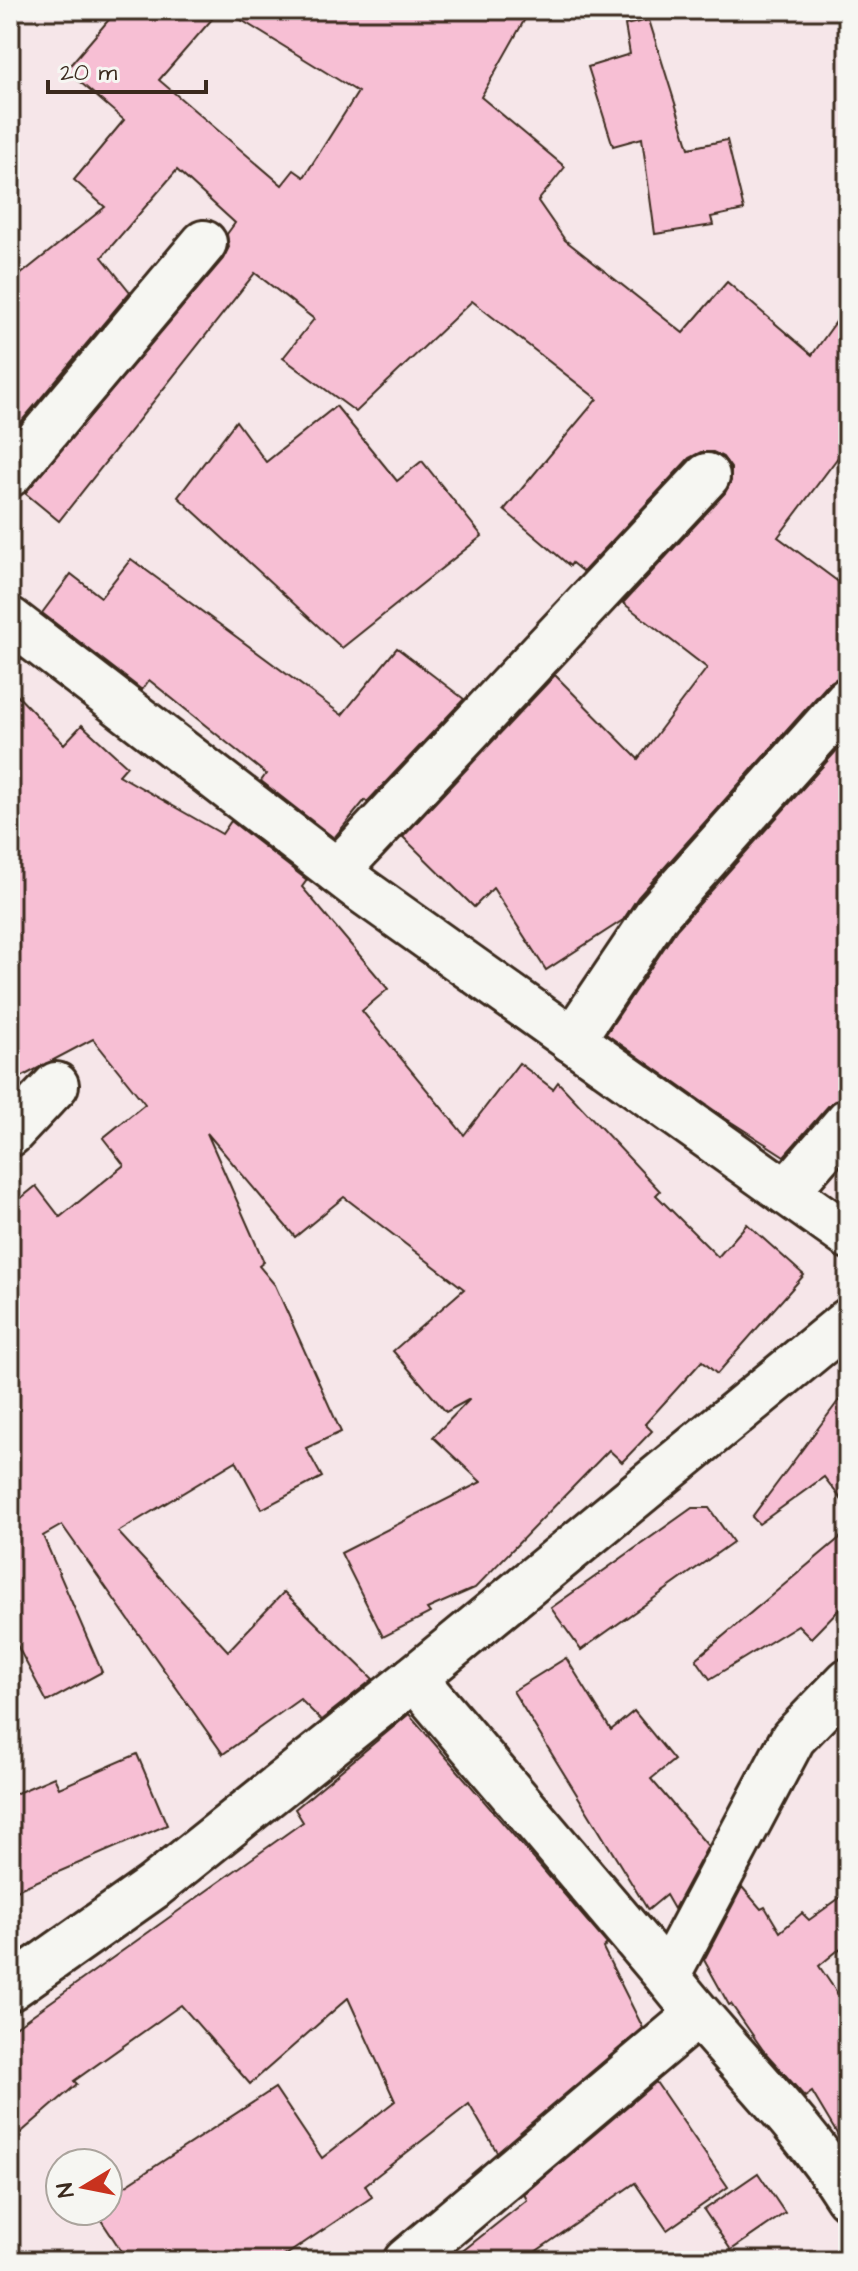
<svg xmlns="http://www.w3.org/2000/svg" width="858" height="2271" font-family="'Architects Daughter',sans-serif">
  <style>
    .building { fill: #f7bfd4; stroke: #3b2a1e; stroke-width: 2 }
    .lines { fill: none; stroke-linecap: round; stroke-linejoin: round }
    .street-casing { stroke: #3b2a1e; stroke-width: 50 }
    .street { stroke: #f6f6f2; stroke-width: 44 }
  </style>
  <rect width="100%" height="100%" fill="#f6e6e9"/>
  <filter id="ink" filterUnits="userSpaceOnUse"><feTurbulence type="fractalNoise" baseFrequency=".0125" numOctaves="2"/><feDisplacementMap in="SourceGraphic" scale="16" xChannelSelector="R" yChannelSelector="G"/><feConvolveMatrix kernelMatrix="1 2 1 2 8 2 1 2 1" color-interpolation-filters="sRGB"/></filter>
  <g filter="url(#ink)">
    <g class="building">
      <polygon points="117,10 220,10 159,80 282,185 294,170 304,177 358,92 225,10 530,10 481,97 565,167 538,201 565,240 683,333 727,282 812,355 848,305 848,444 778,537 848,589 848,676 839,677 829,683 638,897 623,920 546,970 493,888 474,907 403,837 555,675 638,759 707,668 623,603 725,493 731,481 731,468 723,457 713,452 701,452 689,458 583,572 572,563 570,566 504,510 597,399 472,301 356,412 283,358 314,319 255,273 59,521 25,493 223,259 229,247 227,234 235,223 177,170 102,257 130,292 10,435 10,283 105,207 74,180 124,120 66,70"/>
      <polygon points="649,20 689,148 727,140 744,210 711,217 713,225 655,234 642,138 613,146 588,67 630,54 625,25"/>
      <polygon points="336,406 397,481 422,461 482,536 342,648 178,497 236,421 266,462"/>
      <polygon points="131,559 342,715 397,648 464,699 367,802 365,800 334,838 261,781 266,774 149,680 142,690 42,613 71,574 101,597"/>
      <polygon points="10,688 64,744 82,725 127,766 119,775 222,834 231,821 307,880 302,887 388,989 362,1011 464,1135 519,1063 553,1089 558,1082 660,1191 656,1195 718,1257 747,1224 804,1275 717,1374 702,1361 645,1424 652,1431 622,1462 609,1450 475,1588 427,1609 430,1613 383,1637 341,1553 481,1482 433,1437 470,1399 446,1412 393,1351 464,1289 344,1197 295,1237 207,1133 264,1262 259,1266 275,1285 341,1432 306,1448 322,1477 262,1509 236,1461 118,1532 228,1651 284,1592 373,1679 321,1720 300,1699 223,1754 62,1525 43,1536 102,1672 47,1702 10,1632 10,1207 36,1186 60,1217 124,1165 103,1138 145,1104 93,1039 10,1083"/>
      <polygon points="848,738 848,1097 839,1098 829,1105 784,1156 725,1118 606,1034 677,929"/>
      <polygon points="848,1388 848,1508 824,1477 759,1524 752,1517"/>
      <polygon points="692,1508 709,1508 733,1542 581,1650 551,1608"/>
      <polygon points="848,1531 848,1600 811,1638 798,1625 710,1679 696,1659"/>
      <polygon points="566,1658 611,1730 634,1711 674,1760 651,1779 708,1846 674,1909 666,1895 648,1910 513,1691"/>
      <polygon points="409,1714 607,1944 603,1948 643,2028 497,2152 469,2104 365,2185 372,2197 277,2261 128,2261 95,2211 108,2211 108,2197 275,2088 322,2158 395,2101 348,1998 250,2084 181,2005 74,2081 77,2084 10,2142 10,2031 303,1822 295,1809"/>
      <polygon points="137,1754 167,1825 10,1893 10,1796 54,1777 59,1788"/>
      <polygon points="742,1887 761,1909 765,1907 780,1932 802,1913 809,1920 848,1892 848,1942 819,1966 848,2009 848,2152 812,2092 805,2097 763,2050 731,2004 729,2005 704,1960"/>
      <polygon points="656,2082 728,2187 667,2230 635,2183 522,2261 450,2261 527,2200 524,2194"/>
      <polygon points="758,2173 785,2213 731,2250 704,2210"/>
    </g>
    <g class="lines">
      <defs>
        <g id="street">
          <polyline points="10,474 204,243"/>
          <polyline points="10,620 360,889 848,1236"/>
          <polyline points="337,871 707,476"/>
          <polyline points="572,1040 657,914 848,700"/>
          <polyline points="10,1134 56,1085"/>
          <polyline points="786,1192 848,1121"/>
          <path d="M414,1678L667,1976C725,2051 797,2116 848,2197"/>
          <polyline points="667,1976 793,1738 848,1681"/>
          <polyline points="10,1988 153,1887 414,1678 848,1321"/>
          <polyline points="406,2261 697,2015"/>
        </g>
      </defs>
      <use href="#street" class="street-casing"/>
      <use href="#street" class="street"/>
    </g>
  </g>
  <rect width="858" height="2271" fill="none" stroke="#f6f6f2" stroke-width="40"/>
  <rect x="20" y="20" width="818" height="2231" fill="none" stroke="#3b2a1e" stroke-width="3" filter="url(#ink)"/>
  <g transform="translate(84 2187) rotate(260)"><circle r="38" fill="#f6f6f2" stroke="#aba49d" stroke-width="2"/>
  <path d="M0-6L14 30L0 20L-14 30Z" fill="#c8321e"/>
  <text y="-12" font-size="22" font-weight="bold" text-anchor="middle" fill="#3b2a1e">N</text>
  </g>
  <path d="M48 80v12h158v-12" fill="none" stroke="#3b2a1e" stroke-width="4"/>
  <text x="60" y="80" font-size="24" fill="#3b2a1e" stroke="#f6f6f2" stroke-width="6" paint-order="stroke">20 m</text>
</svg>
